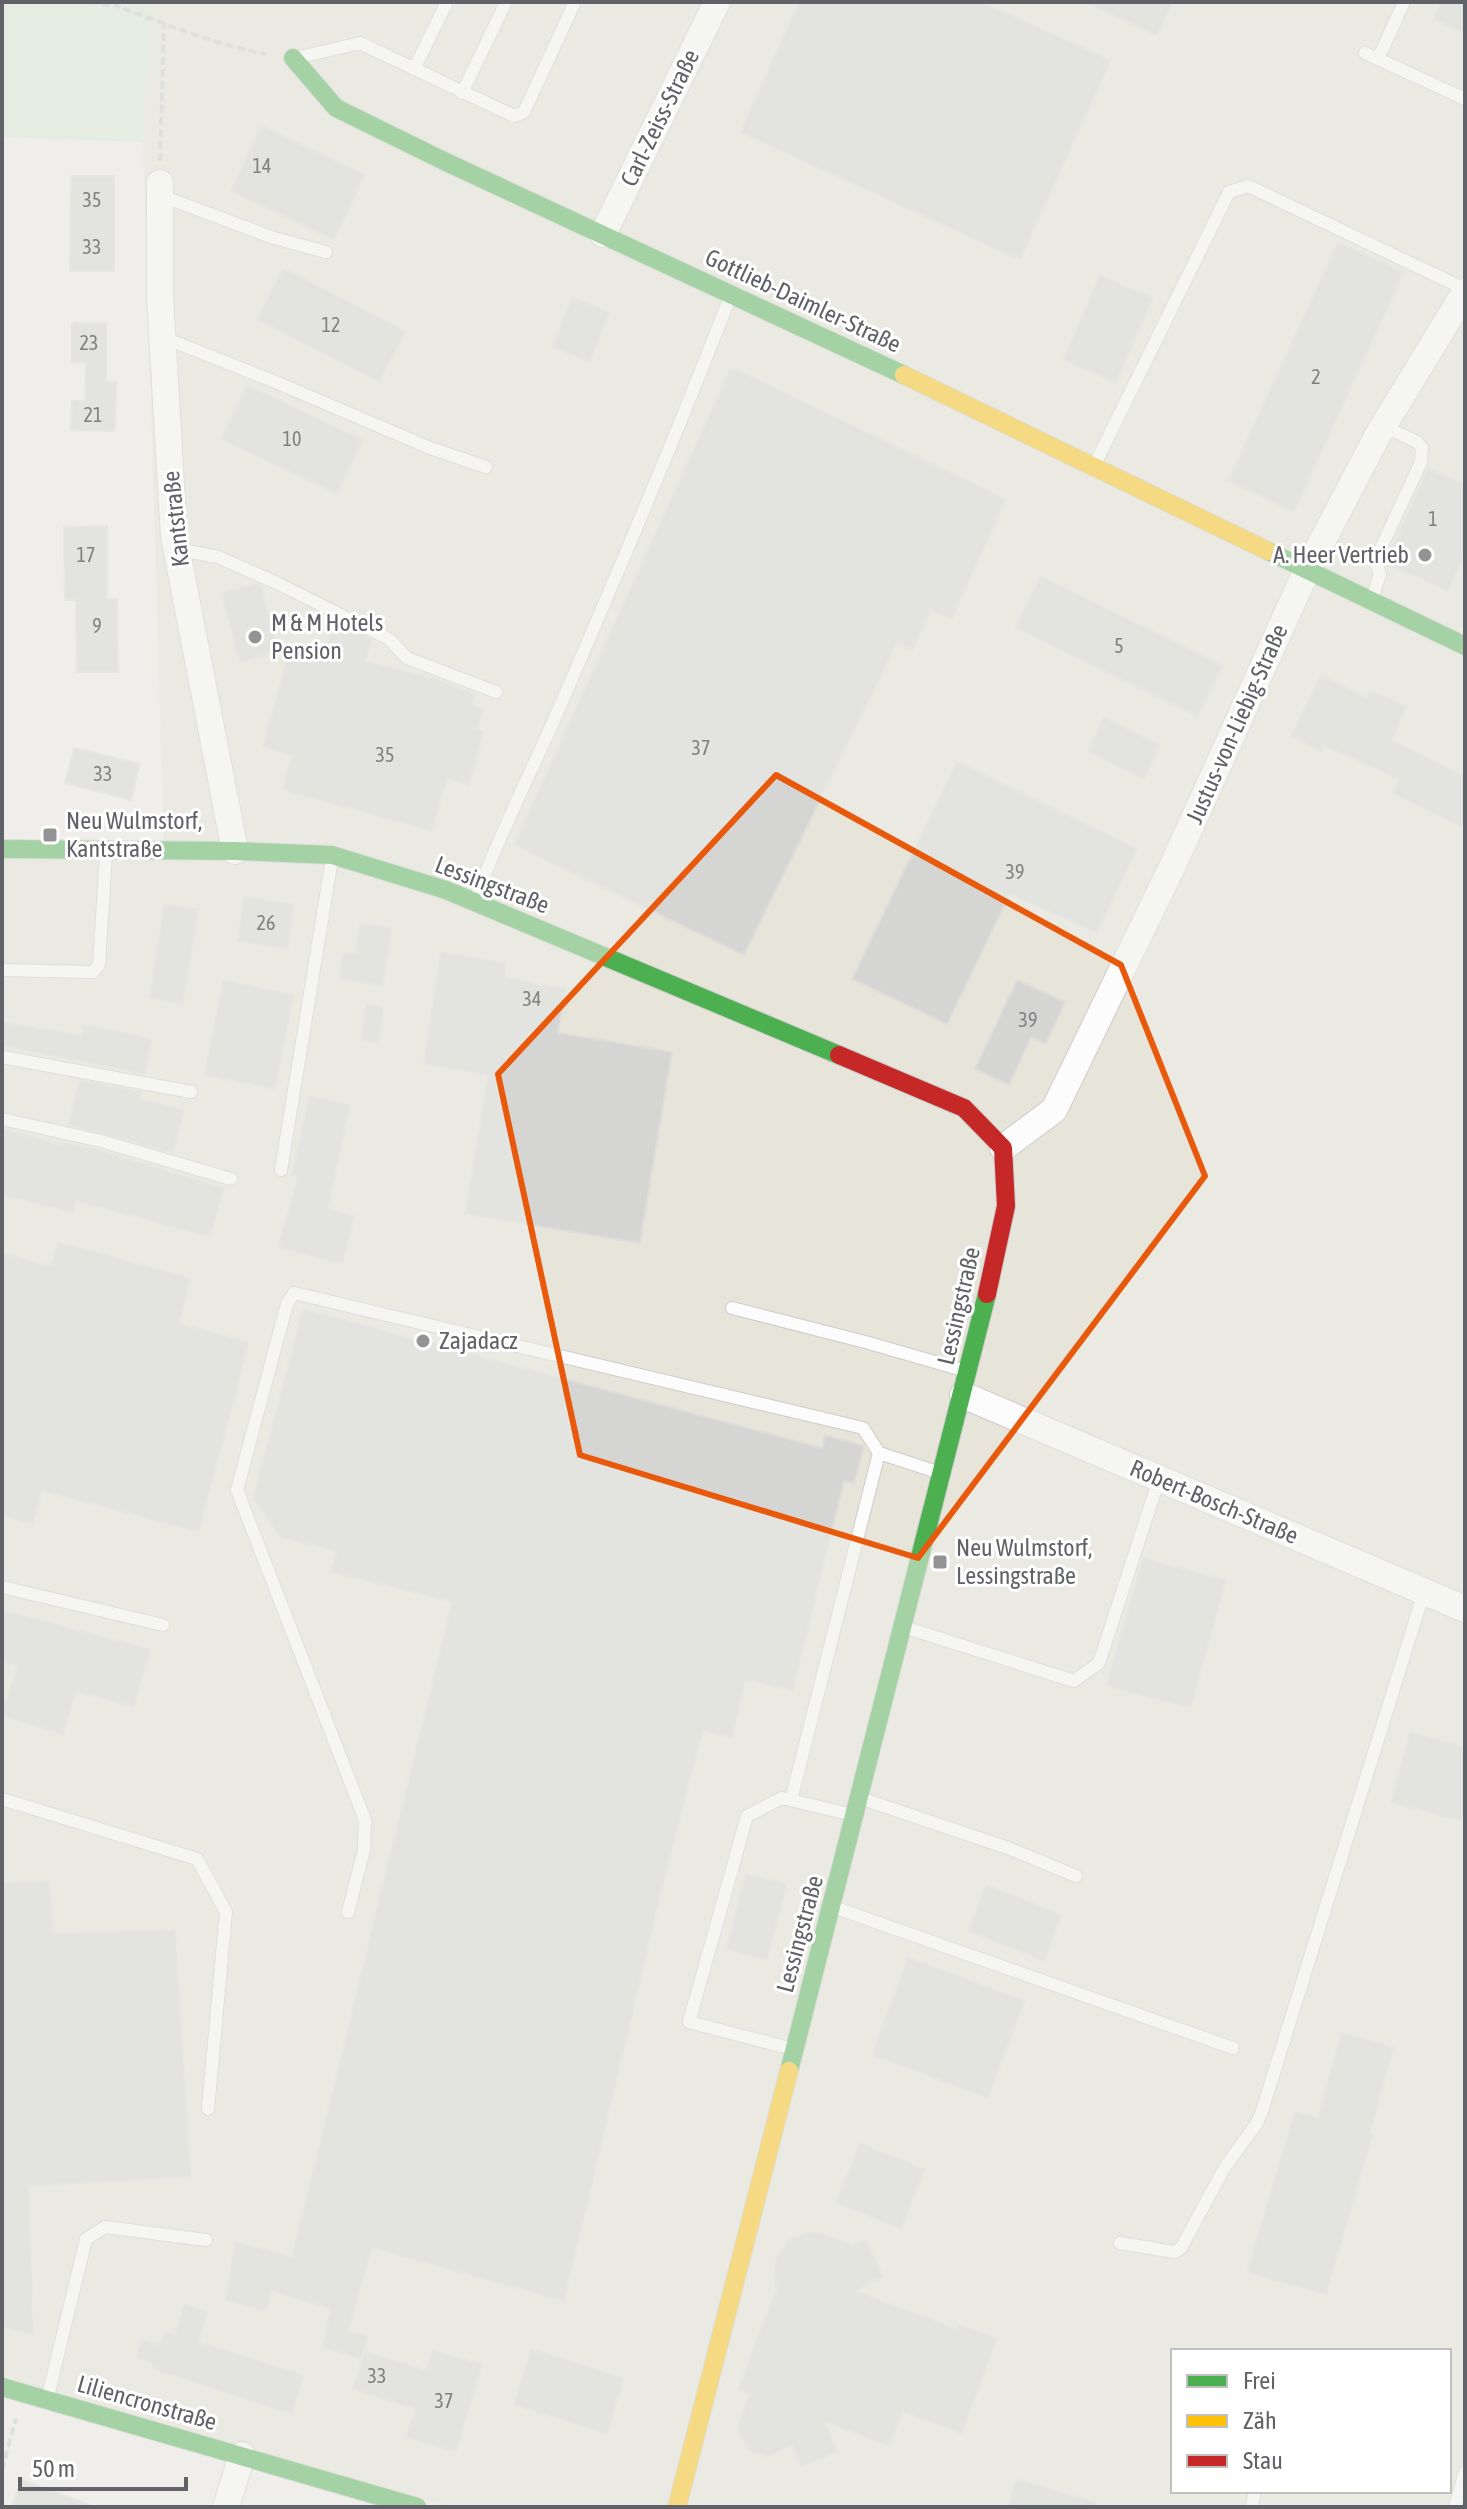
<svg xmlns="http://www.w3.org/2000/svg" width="1467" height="2509" font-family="'Asap Condensed',sans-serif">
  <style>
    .commercial { fill: #e7e4d9; fill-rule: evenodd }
    .green { fill: #dae8d9 }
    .building { fill: #d5d5d3; stroke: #deddda; stroke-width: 2 }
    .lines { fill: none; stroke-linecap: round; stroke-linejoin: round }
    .lane-casing { stroke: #cccccb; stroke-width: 14 }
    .street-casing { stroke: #cccccb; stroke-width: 28 }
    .fast-casing { stroke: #cacacb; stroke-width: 20 }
    .slow-casing { stroke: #cacacb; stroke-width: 20 }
    .jam-casing { stroke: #cacacb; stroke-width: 20 }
    .path { stroke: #cbcfcd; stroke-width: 4; stroke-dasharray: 8 4; stroke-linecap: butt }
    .lane { stroke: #fdfcfc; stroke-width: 12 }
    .street { stroke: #fdfcfc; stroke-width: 26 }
    .fast { stroke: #4caf50; stroke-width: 18 }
    .slow { stroke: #ffc107; stroke-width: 18 }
    .jam { stroke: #c62828; stroke-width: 18 }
    .marked { fill: none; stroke: #e8590c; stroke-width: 6; stroke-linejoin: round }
    .poi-dot { fill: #929395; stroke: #fff; stroke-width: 3 }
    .labels { text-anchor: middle; stroke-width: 6; stroke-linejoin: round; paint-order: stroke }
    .number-label { font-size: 20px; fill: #7e8083 }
    .street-label { font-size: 24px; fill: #606267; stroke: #fff }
    .poi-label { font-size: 24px; fill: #606267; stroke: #fff; text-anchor: start }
  </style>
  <rect width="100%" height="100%" fill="#efeeea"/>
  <path class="commercial" d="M150,2H1465V2507H448L2,2377V844L164,846L143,142ZM1173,2351H1449V2491H1173Z"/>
  <polygon class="green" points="2,2 150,2 143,142 2,137"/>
  <g class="building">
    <polygon points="799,2 982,2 1111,60 1020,260 740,132"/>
    <polygon points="1085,2 1173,2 1157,36"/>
    <polygon points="1441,2 1465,2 1465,34 1433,19"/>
    <polygon points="261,125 365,175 334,240 231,191"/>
    <polygon points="71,176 114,176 114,271 70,271"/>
    <polygon points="1338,242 1404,272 1294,512 1228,481"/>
    <polygon points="283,268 406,331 379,382 257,319"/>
    <polygon points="1100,275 1153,298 1116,383 1063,360"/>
    <polygon points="572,297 610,312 590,362 552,347"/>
    <polygon points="72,323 106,323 106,382 116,382 115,431 71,430 72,401 85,401 86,362 72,362"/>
    <polygon points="731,367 1006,499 952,619 931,610 912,651 898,641 744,955 514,845"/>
    <polygon points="247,385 363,440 337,494 221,439"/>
    <polygon points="1428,468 1465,485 1465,554 1448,591 1385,563"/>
    <polygon points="107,526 107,599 117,599 118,672 77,672 76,600 65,600 64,527"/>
    <polygon points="1041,576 1223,666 1198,717 1015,627"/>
    <polygon points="256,584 261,586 279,651 240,662 221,593"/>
    <polygon points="334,622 372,640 365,661 439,680 476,694 472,704 484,710 477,729 484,732 469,785 447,779 432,831 282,790 292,756 263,747 290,647 323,653"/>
    <polygon points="1321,675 1367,698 1370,690 1407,706 1392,740 1465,776 1465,829 1392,793 1399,779 1325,746 1322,752 1291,736"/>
    <polygon points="1104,717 1160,745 1144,779 1088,751"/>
    <polygon points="74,748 140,764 131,800 65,783"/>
    <polygon points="957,761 1137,849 1097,933 1010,894 947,1024 852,979"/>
    <polygon points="244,897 294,904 288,949 237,941"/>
    <polygon points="164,904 199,909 183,1004 149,998"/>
    <polygon points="360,923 392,928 383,986 339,979 343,952 355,954"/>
    <polygon points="441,952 506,963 504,977 566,989 558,1033 672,1052 640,1243 465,1214 488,1075 423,1064"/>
    <polygon points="223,980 294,995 275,1089 204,1075"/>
    <polygon points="1017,980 1065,1002 1046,1044 1031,1037 1009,1085 975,1069"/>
    <polygon points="366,1004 384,1007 379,1043 361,1040"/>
    <polygon points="2,1022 82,1035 83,1025 152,1038 145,1074 2,1046"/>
    <polygon points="79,1080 142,1092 140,1099 184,1110 173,1153 68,1125"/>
    <polygon points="309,1096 350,1105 328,1209 355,1216 342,1264 278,1247 298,1176 292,1175"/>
    <polygon points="2,1129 64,1145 64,1142 99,1150 224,1188 210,1237 76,1201 74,1213 2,1195"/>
    <polygon points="58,1242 191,1278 179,1323 249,1342 199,1532 42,1491 33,1524 2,1516 2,1253 51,1266"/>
    <polygon points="303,1309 822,1448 825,1435 864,1446 854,1483 844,1481 793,1691 746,1680 732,1738 703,1731 666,1872 564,2301 372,2248 348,2331 368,2336 361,2359 322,2347 331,2309 271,2291 266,2311 226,2300 235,2241 292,2257 452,1602 330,1572 337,1551 281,1538 253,1499"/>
    <polygon points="1143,1558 1226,1580 1191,1708 1106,1686"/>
    <polygon points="2,1610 150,1649 134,1707 76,1692 63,1734 2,1716 2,1698 7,1699 17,1666 2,1662"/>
    <polygon points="1410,1732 1465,1747 1465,1822 1391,1803"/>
    <polygon points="746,1874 787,1884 767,1960 726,1949"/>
    <polygon points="49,1881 54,1933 175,1930 191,2177 29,2186 33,2334 2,2327 2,1883"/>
    <polygon points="986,1884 1062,1915 1044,1961 968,1931"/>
    <polygon points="908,1957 1025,2001 988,2098 872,2055"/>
    <polygon points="1341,2033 1394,2047 1370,2133 1373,2134 1326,2295 1247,2272 1295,2111 1318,2118"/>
    <polygon points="860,2143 925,2169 901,2229 836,2203"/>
    <polygon points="808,2232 821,2233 853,2246 864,2239 884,2276 856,2291 957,2329 958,2324 997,2338 962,2434 902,2411 890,2446 825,2422 838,2452 801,2467 792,2445 768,2457 748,2450 738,2429 749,2394 738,2390 774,2294 777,2293 774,2276 776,2257 790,2239"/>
    <polygon points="184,2304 208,2311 199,2342 304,2375 292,2414 152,2369 154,2364 136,2358 142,2339 160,2345 165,2331 175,2334"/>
    <polygon points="531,2349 624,2378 607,2434 514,2405"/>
    <polygon points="432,2350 482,2364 456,2452 406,2437 415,2409 353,2389 364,2351 426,2370"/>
    <polygon points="1016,2479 1096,2502 1096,2507 1008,2507"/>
    <polygon points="22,2480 90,2505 90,2507 11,2507"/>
  </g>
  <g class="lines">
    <defs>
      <g id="lane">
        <polyline points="1365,53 1465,99"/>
        <polyline points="300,57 360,43 514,116 524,112 575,2"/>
        <polyline points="1378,59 1404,2"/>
        <polyline points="414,69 447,2"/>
        <polyline points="462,93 506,2"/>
        <polyline points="159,195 274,238 326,252"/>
        <polyline points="162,337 278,383 430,448 486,467"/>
        <polyline points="1095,464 1229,192 1248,186 1465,289"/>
        <polyline points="176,549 218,557 279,584 389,639 407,658 496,692"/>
        <polyline points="1373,596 1380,574 1376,563 1380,550 1421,462 1422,448 1417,442 1383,426"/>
        <path d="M476,898C498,837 528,779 554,720C615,580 675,439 730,297"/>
        <polyline points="2,970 93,972 99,965 106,853"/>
        <polyline points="2,1057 191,1092"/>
        <polyline points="2,1119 101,1141 231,1179"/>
        <polyline points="281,1170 332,859"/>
        <polyline points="732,1308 869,1343 966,1371"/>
        <polyline points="2,1587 163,1625"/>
        <polyline points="907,1628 1074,1681 1099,1663 1159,1479"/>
        <polyline points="2,1799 197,1859 226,1912 208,2109"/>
        <polyline points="863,1799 1008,1848 1076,1876"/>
        <polyline points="791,1800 879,1453"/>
        <polyline points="836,1908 1233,2048"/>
        <polyline points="348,1912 364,1850 365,1820 237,1490 287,1304 294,1293 863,1428 879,1453 940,1473"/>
        <polyline points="793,2049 689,2022 747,1816 782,1798 853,1815"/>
        <polyline points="1120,2243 1174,2252 1181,2248 1225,2167 1257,2123 1262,2111 1424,1592"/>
        <polyline points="48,2396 86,2239 105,2227 206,2240"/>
        <polyline points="1252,2507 1254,2495"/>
        <polyline points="1455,2507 1465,2472"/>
      </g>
      <g id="street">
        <polyline points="160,183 160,298 174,536 235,851"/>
        <polyline points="603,234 717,2"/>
        <polyline points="1003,1148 1054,1110 1172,867 1307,570 1379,433 1465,292"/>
        <polyline points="963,1395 1465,1609"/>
        <polyline points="226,2507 242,2455"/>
      </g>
      <g id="fast">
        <polyline points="293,58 336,108 446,162 904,375"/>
        <polyline points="1268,551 1465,646"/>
        <polyline points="2,849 235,851 332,855 446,890 839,1055"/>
        <polyline points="789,2071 987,1294"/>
        <polyline points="2,2387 417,2507"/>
      </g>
      <g id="slow">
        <polyline points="904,375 1268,551"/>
        <polyline points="677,2507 789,2071"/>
      </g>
      <polyline id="jam" points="839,1055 964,1108 1003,1148 1006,1206 987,1294"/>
    </defs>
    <use href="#lane" class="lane-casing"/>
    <use href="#street" class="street-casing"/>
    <use href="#fast" class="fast-casing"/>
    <use href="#slow" class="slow-casing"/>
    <use href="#jam" class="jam-casing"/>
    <g class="path">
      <polyline points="90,2 115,6"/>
      <path d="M114,2L117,6C166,24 216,45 266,54"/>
      <polyline points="160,161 164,24"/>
      <polyline points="2,2470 16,2418"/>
    </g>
    <use href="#lane" class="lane"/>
    <use href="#street" class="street"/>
    <use href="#fast" class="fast"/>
    <use href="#slow" class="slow"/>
    <use href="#jam" class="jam"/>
  </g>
  <path d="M0 0H1467V2509H0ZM776,775L1121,965L1205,1176L918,1558L580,1455L498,1074Z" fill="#efeeea" fill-opacity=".55" fill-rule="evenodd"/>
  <path class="marked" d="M776,775L1121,965L1205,1176L918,1558L580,1455L498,1074Z"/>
  <g class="poi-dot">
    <circle cx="1425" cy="555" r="8"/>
    <circle cx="255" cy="637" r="8"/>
    <rect x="42" y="827" width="16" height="16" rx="4"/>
    <circle cx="423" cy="1341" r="8"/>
    <rect x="932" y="1554" width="16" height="16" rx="4"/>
  </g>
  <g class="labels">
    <g class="number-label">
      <text x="262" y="173">14</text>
      <text x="92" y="207">35</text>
      <text x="92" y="254">33</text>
      <text x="331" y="332">12</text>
      <text x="89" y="350">23</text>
      <text x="1316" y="384">2</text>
      <text x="93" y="422">21</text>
      <text x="292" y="446">10</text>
      <text x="1433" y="526">1</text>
      <text x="86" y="562">17</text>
      <text x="97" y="633">9</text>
      <text x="1119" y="653">5</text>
      <text x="701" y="755">37</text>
      <text x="385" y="762">35</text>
      <text x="103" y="781">33</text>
      <text x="1015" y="879">39</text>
      <text x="266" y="930">26</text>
      <text x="532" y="1006">34</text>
      <text x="1028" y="1027">39</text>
      <text x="377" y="2383">33</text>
      <text x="444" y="2408">37</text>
    </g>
    <g class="street-label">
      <text transform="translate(660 118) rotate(-64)" y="8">Carl-Zeiss-Straße</text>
      <text transform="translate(803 301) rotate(25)" y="8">Gottlieb-Daimler-Straße</text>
      <text transform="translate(176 519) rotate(-96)" y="8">Kantstraße</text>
      <text transform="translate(1237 724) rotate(-66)" y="8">Justus-von-Liebig-Straße</text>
      <text transform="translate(492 885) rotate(21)" y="8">Lessingstraße</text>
      <text transform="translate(959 1306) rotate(-77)" y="8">Lessingstraße</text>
      <text transform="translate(1214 1502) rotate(23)" y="8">Robert-Bosch-Straße</text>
      <text transform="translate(800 1934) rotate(-75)" y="8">Lessingstraße</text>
      <text transform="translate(147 2403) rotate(16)" y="8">Liliencronstraße</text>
    </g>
    <g class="poi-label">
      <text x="1409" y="563" text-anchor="end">A. Heer Vertrieb</text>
      <text x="271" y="631">M &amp; M Hotels<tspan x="271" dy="28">Pension</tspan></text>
      <text x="66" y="829">Neu Wulmstorf,<tspan x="66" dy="28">Kantstraße</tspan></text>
      <text x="439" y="1349">Zajadacz</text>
      <text x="956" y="1556">Neu Wulmstorf,<tspan x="956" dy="28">Lessingstraße</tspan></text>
    </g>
  </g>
  <rect width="1467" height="2509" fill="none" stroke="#606267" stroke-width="8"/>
  <rect x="1171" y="2349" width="280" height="144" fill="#ffffff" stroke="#bfc0c2" stroke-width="2"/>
  <rect x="1187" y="2375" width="40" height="12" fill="#4caf50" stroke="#bfc0c2" stroke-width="2"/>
  <text x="1243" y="2389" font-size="24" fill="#606267">Frei</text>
  <rect x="1187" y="2415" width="40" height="12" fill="#ffc107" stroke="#bfc0c2" stroke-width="2"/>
  <text x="1243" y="2429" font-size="24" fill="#606267">Zäh</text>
  <rect x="1187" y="2455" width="40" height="12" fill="#c62828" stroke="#bfc0c2" stroke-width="2"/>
  <text x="1243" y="2469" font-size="24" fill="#606267">Stau</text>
  <path d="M20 2477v12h166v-12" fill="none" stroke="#606267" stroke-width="4"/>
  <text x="32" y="2477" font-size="24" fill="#606267" stroke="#ffffff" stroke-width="6" paint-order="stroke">50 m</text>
</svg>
